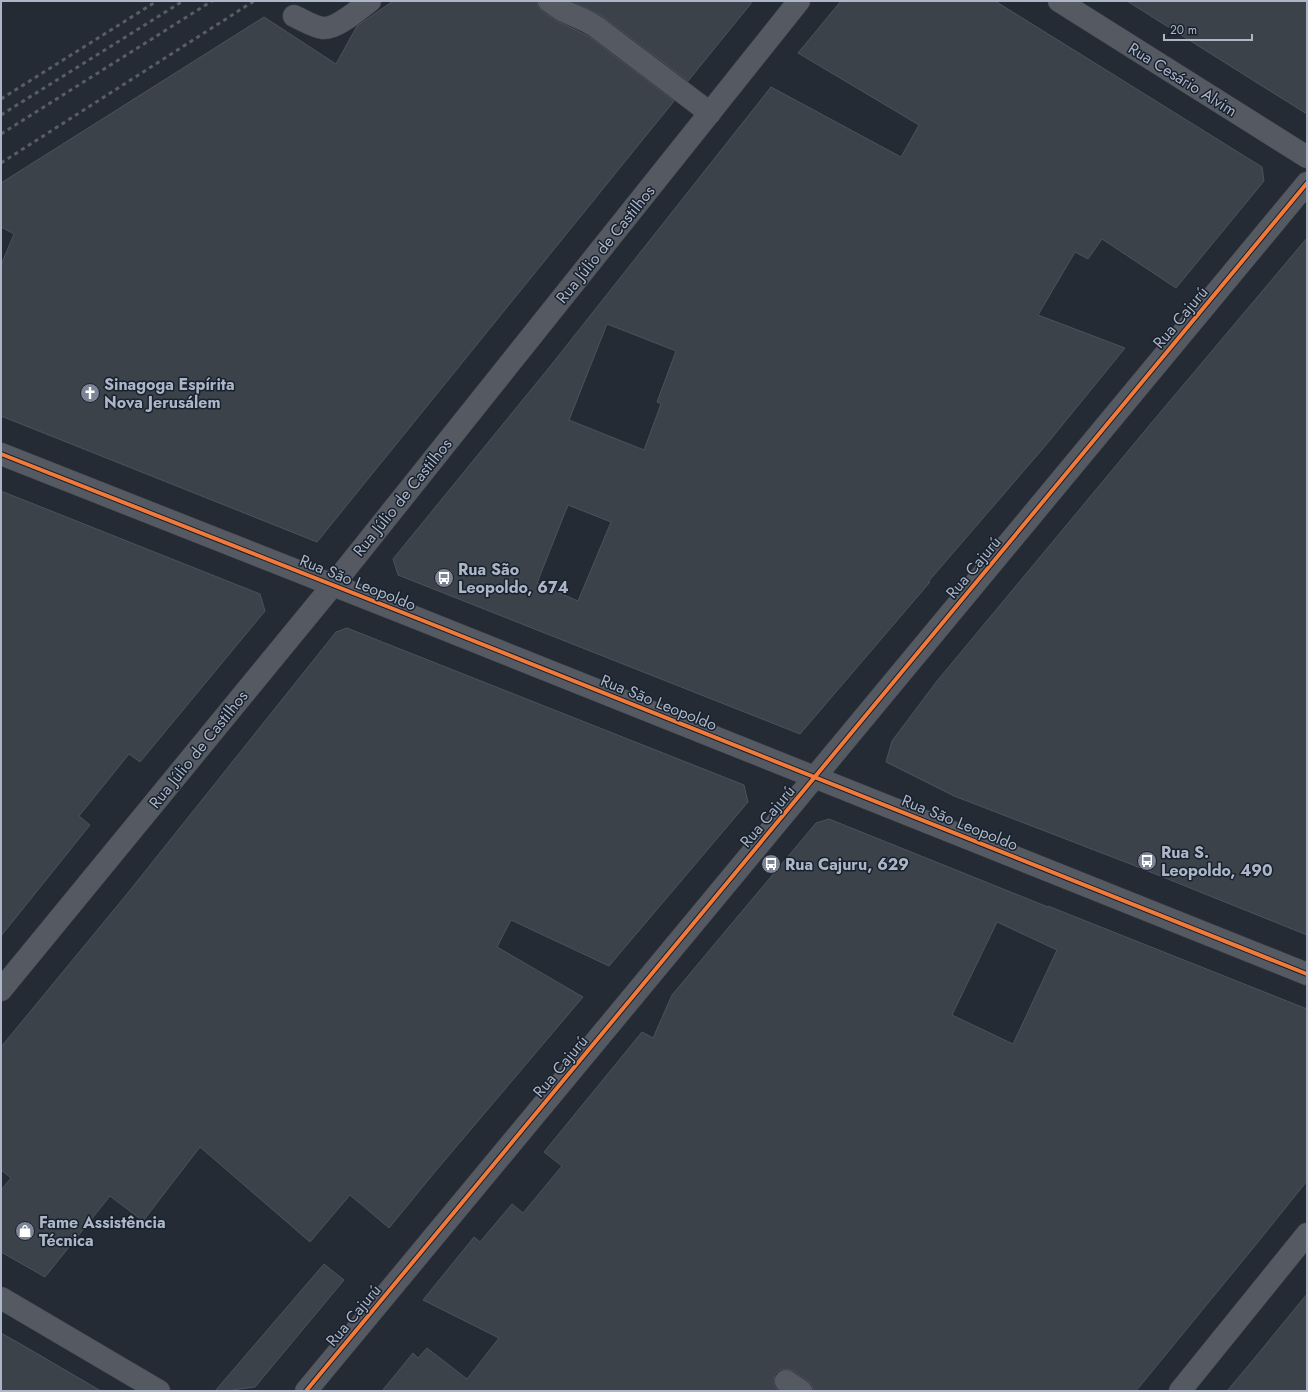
<svg xmlns="http://www.w3.org/2000/svg" width="1308" height="1392" font-family="Jost,sans-serif">
  <style>
    .building { fill: #3c424a; stroke: #4c525c; fill-rule: evenodd }
    .lines { fill: none; stroke-linecap: round; stroke-linejoin: round }
    .minor-casing { stroke: #41454c; stroke-width: 23 }
    .minor { stroke: #545962; stroke-width: 22 }
    .rail { stroke: #585d66; stroke-width: 3; stroke-dasharray: 4 4; stroke-linecap: butt }
    .cycleway-casing { stroke: #18212e; stroke-width: 6 }
    .cycleway { stroke: #f17a3a; stroke-width: 4 }
    .labels { text-anchor: middle; stroke-width: 3; stroke-linejoin: round; paint-order: stroke }
    .street-label { font-size: 16px; fill: #adb6c7; stroke: #18212e }
    .poi-label { font-size: 16px; font-weight: bold; fill: #adb6c7; stroke: #18212e; text-anchor: start }
  </style>
  <rect width="100%" height="100%" fill="#252b34"/>
  <g class="building">
    <polygon points="393,1 537,1 538,7 542,11 557,21 588,36 674,101 317,542 1,416 1,265 14,234 1,227 1,183 264,17 336,64 357,26"/>
    <polygon points="572,1 753,1 688,81 602,16"/>
    <path d="M841,1H995L1262,167L1264,181L1176,288L1102,239L1088,259L1075,252L1038,315L1125,348L1046,445L928,582H930L800,734L398,575L393,559L552,364L771,87L901,157L919,125L798,53ZM607,324L676,351L657,402L661,404L644,450L569,420ZM568,505L611,522L578,601L537,583Z"/>
    <polygon points="1127,1 1307,1 1307,114 1251,79"/>
    <polygon points="1307,238 1307,935 1133,865 954,796 886,762 892,741 937,681 1153,421"/>
    <polygon points="1,491 260,594 265,611 140,762 129,754 79,816 90,825 1,936"/>
    <polygon points="347,628 744,785 748,802 609,966 511,920 497,947 583,997 434,1173 389,1228 350,1195 310,1242 200,1147 143,1221 110,1196 45,1277 1,1252 1,1190 11,1178 1,1170 1,1047 127,894 336,632"/>
    <path d="M829,819L1048,907V906L1307,1009V1181L1258,1242L1136,1391H813L812,1385L808,1381L793,1371L786,1369L780,1370L775,1374L774,1381L775,1387L779,1391H382L413,1353L418,1358L427,1348L467,1379L499,1338L423,1300L474,1237L480,1242L512,1204L523,1213L562,1166L544,1152L642,1032L653,1038L672,995L816,823ZM997,922L1057,950L1013,1044L952,1015Z"/>
    <polygon points="324,1264 344,1280 255,1387 224,1391 215,1391"/>
    <polygon points="1307,1294 1307,1391 1227,1391 1253,1360"/>
    <polygon points="1,1333 24,1346 101,1391 1,1391"/>
  </g>
  <g class="lines">
    <defs>
      <g id="minor">
        <polyline points="549,1 562,10 586,21 595,26 710,113"/>
        <polyline points="1059,1 1307,157"/>
        <path d="M294,16C303,20 314,27 323,28C337,29 359,9 370,1"/>
        <polyline points="1,454 419,619 1307,974"/>
        <polyline points="1,990 333,585 799,1"/>
        <polyline points="1,1298 159,1391"/>
        <polyline points="786,1381 801,1391"/>
        <polyline points="306,1391 1307,183"/>
        <polyline points="1180,1391 1307,1234"/>
      </g>
    </defs>
    <use href="#minor" class="minor-casing"/>
    <use href="#minor" class="minor"/>
    <g class="rail">
      <polyline points="1,99 157,1"/>
      <polyline points="1,115 183,1"/>
      <polyline points="1,134 212,1"/>
      <polyline points="1,163 254,1"/>
    </g>
    <defs>
      <g id="cycleway">
        <polyline points="1,454 419,619 1307,974"/>
        <polyline points="306,1391 1307,183"/>
      </g>
    </defs>
    <use href="#cycleway" class="cycleway-casing"/>
    <use href="#cycleway" class="cycleway"/>
  </g>
  <defs>
    <symbol id="church-disc" viewBox="-11 -11 22 22"><circle r="9.5" fill="#7d8594" stroke="#18212e"/><path d="M-1.2-6h2.4v3.5h3.3v2.4h-3.3V6h-2.4V-.1h-3.3v-2.4h3.3Z" fill="#fff"/></symbol>
    <symbol id="bus-disc" viewBox="-11 -11 22 22"><circle r="9.5" fill="#7d8594" stroke="#18212e"/><path d="M-5-6H5V4H4V6H2V4H-2V6H-4V4H-5ZM-3.5-4V0h7V-4ZM-3.5 1.2v1.5H-2V1.2ZM2 1.2v1.5H3.5V1.2Z" fill="#fff"/></symbol>
    <symbol id="shop-disc" viewBox="-11 -11 22 22"><circle r="9.5" fill="#7d8594" stroke="#18212e"/><path d="M-5-2.5h2.3a2.7 3.5 0 0 1 5.4 0H5L5.5 6h-11ZM-1.5-2.5h3a1.5 2.3 0 0 0-3 0Z" fill="#fff"/></symbol>
  </defs>
  <g fill-rule="evenodd">
    <use href="#church-disc" x="79" y="382" width="22" height="22"/>
    <use href="#bus-disc" x="433" y="567" width="22" height="22"/>
    <use href="#bus-disc" x="1136" y="850" width="22" height="22"/>
    <use href="#bus-disc" x="760" y="853" width="22" height="22"/>
    <use href="#shop-disc" x="14" y="1220" width="22" height="22"/>
  </g>
  <g class="labels">
    <g class="street-label">
      <text transform="translate(1183 79) rotate(32)" y="6">Rua Cesário Alvim</text>
      <text transform="translate(605 244) rotate(-51)" y="6">Rua Júlio de Castilhos</text>
      <text transform="translate(1180 317) rotate(-50)" y="6">Rua Cajurú</text>
      <text transform="translate(402 497) rotate(-51)" y="6">Rua Júlio de Castilhos</text>
      <text transform="translate(973 567) rotate(-50)" y="6">Rua Cajurú</text>
      <text transform="translate(358 582) rotate(22)" y="6">Rua São Leopoldo</text>
      <text transform="translate(659 702) rotate(22)" y="6">Rua São Leopoldo</text>
      <text transform="translate(198 749) rotate(-51)" y="6">Rua Júlio de Castilhos</text>
      <text transform="translate(767 816) rotate(-50)" y="6">Rua Cajurú</text>
      <text transform="translate(960 822) rotate(22)" y="6">Rua São Leopoldo</text>
      <text transform="translate(560 1066) rotate(-50)" y="6">Rua Cajurú</text>
      <text transform="translate(353 1315) rotate(-50)" y="6">Rua Cajurú</text>
    </g>
    <g class="poi-label">
      <text x="104" y="390">Sinagoga Espírita<tspan x="104" dy="18">Nova Jerusálem</tspan></text>
      <text x="458" y="575">Rua São<tspan x="458" dy="18">Leopoldo, 674</tspan></text>
      <text x="1161" y="858">Rua S.<tspan x="1161" dy="18">Leopoldo, 490</tspan></text>
      <text x="785" y="870">Rua Cajuru, 629</text>
      <text x="39" y="1228">Fame Assistência<tspan x="39" dy="18">Técnica</tspan></text>
    </g>
  </g>
  <rect width="1308" height="1392" fill="none" stroke="#adb6c7" stroke-width="4"/>
  <path d="M1164 34v6h88v-6" fill="none" stroke="#adb6c7" stroke-width="2"/>
  <text x="1170" y="34" font-size="12" fill="#adb6c7" stroke="#18212e" stroke-width="3" paint-order="stroke">20 m</text>
</svg>
